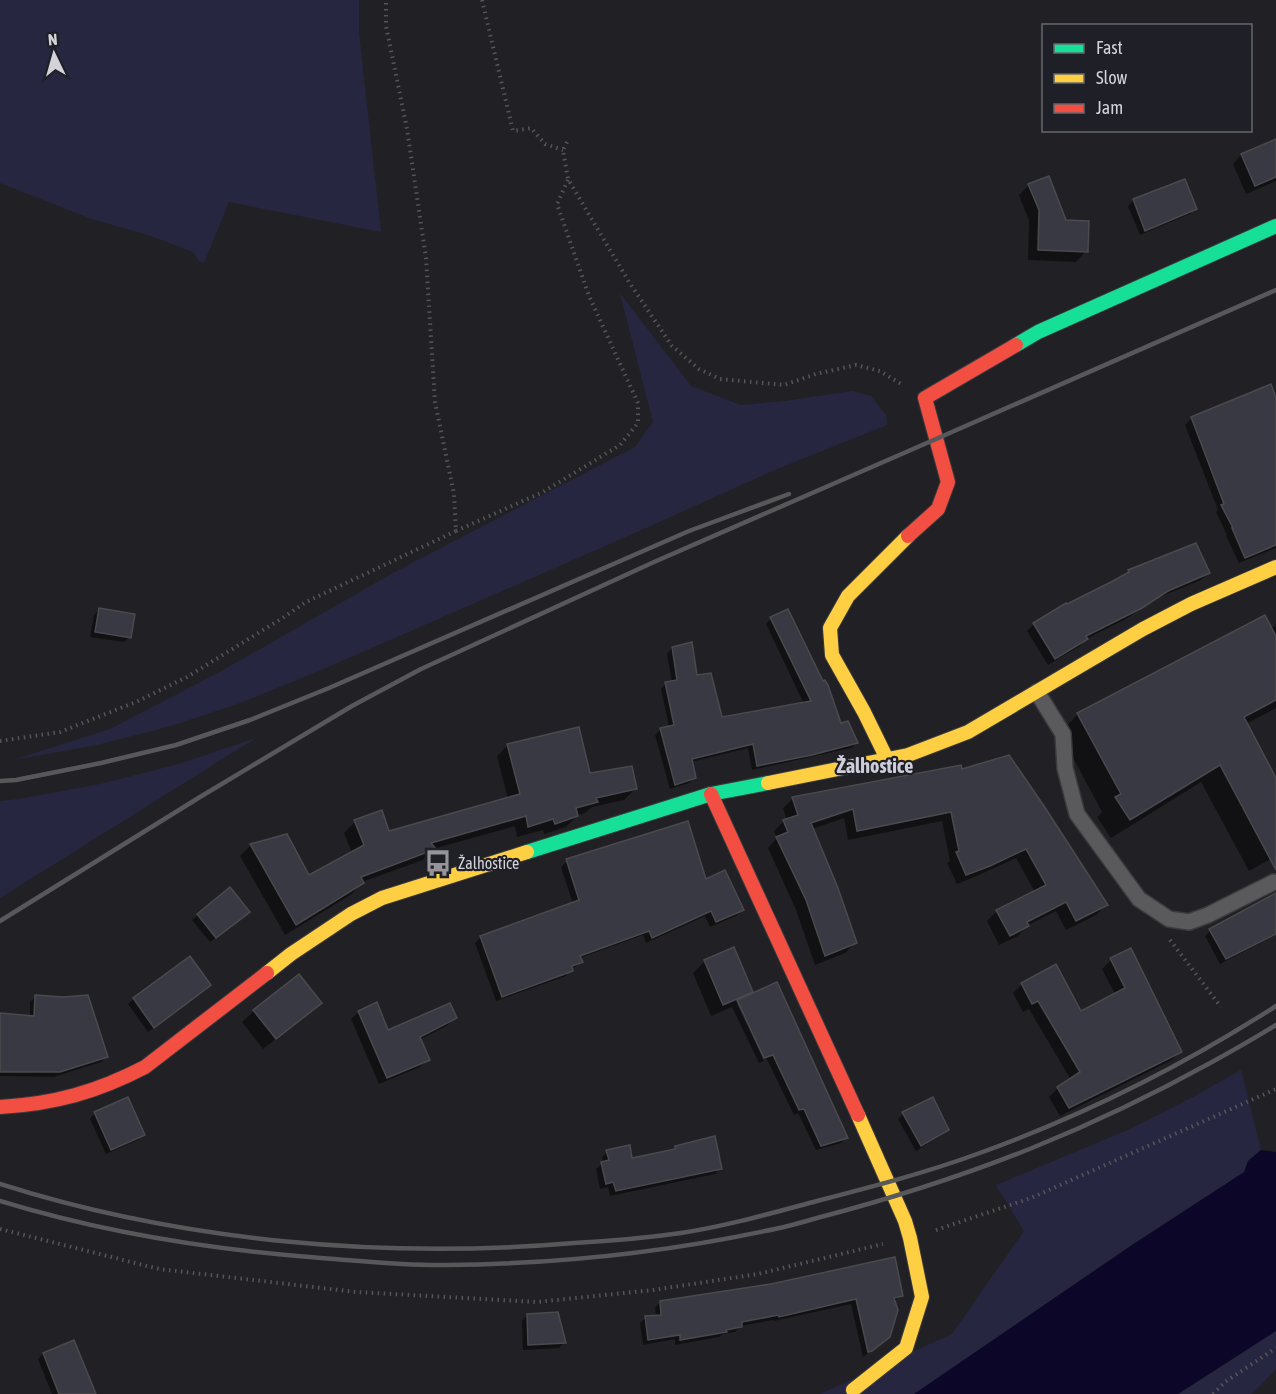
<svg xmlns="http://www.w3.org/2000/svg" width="1276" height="1394" font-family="'Asap Condensed',sans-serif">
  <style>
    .green { fill: #272640 }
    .water { fill: #0c0629 }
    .shadow { fill: #0007 }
    .building { fill: #393943; stroke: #4a4a4e; stroke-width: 1.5 }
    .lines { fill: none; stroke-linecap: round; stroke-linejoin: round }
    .lane-casing { stroke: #3b3b3e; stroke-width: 18 }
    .fast-casing { stroke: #3b3b3e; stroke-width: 16 }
    .slow-casing { stroke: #3b3b3e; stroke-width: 16 }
    .jam-casing { stroke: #3b3b3e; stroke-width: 16 }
    .path { stroke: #565659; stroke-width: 4; stroke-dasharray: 1.5 4.5; stroke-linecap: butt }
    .lane { stroke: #5a5a5d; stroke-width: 15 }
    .fast { stroke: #16e098; stroke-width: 14 }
    .slow { stroke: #ffcf43; stroke-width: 14 }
    .jam { stroke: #f24e42; stroke-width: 14 }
    .rail { stroke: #58585b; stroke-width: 4.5 }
    .labels { text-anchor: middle; stroke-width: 4.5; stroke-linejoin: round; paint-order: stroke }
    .poi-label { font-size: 16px; fill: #d2d2d8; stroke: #1f1f27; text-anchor: start }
    .quarter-label { font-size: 20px; font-weight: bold; fill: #cdced9; stroke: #1f1f27 }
  </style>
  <rect width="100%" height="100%" fill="#212125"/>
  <g class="green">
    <polygon points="0,0 359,0 359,33 381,232 229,202 204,263 198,260 193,252 151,236 92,219 0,183"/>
    <polygon points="620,293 691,386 741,405 785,401 852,391 871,396 886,415 887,425 777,469 637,532 397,637 321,670 243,702 171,726 97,745 13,760 110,729 218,673 393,573 635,447 653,422"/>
    <polygon points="256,738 0,898 0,801 19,799 105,783 182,763"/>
    <polygon points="1241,1070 1261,1150 1248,1161 1245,1172 1132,1245 914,1394 820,1394 952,1334 1024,1231 996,1185 1130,1129 1191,1098"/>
    <polygon points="1276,1331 1276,1369 1252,1394 1178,1394"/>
  </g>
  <polygon class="water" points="1261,1150 1276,1152 1276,1331 1178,1394 914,1394 1132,1245 1244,1172 1248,1161"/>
  <g class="shadow">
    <polygon points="1276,141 1276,181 1246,194 1233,164 1241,155"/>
    <polygon points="1185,181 1196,209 1190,214 1140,235 1128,206 1133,201"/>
    <polygon points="1029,185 1064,221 1086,251 1076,262 1028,260 1029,221 1019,195"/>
    <polygon points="1276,402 1276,548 1239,563 1226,536 1227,535 1216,512 1218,510 1185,425 1192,418"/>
    <polygon points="1195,545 1208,573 1201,580 1160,597 1124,620 1086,639 1080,646 1048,665 1027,631 1034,624 1123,578 1129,571"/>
    <polygon points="99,610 130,637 124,642 90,637 94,615"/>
    <polygon points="771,618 841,725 857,743 851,748 752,770 748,748 691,762 695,777 689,783 670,789 655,735 661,729 669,727 661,689 666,683 672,682 667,654 672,648 696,677 721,719 804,704 766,624"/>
    <polygon points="1276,626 1276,708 1246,724 1276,781 1276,856 1249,871 1201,782 1111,838 1097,817 1102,812 1060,733 1078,714"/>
    <polygon points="508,745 589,774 635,789 624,800 592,807 585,813 578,815 566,827 544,834 543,830 517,837 515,826 433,849 423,860 362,882 352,894 285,935 240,856 250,846 286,835 309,877 352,853 344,833 355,822 389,833 508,799 497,756"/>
    <polygon points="960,771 1106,905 1096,915 1066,930 1056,911 1028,925 1018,936 999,945 987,921 997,911 1035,892 1016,858 979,875 957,884 947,863 950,861 942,821 848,840 844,818 812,829 855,943 845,953 815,965 796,910 768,848 777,838 774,831 784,821 787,820 783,808 793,798"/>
    <polygon points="567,861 705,881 742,910 736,916 710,927 705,916 646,943 643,935 580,958 581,962 575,967 571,969 571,970 566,976 496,1001 475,943 481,937 573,904 561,867"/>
    <polygon points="1276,895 1276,935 1220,964 1205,936 1210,931"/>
    <polygon points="198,915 242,917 210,942 192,920"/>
    <polygon points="1111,960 1180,1051 1172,1060 1060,1116 1049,1097 1058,1088 1071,1080 1029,1009 1023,1012 1013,993 1022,984 1080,1013 1115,994 1102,969"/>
    <polygon points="705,961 752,992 747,997 847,1137 841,1143 816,1150 798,1113 794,1115 740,1004 737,1004 764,1061 759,1063 732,1007 711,1016 693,973"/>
    <polygon points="204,990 148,1032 128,1004 134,999"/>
    <polygon points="35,997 106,1057 101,1062 54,1077 0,1076 0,1015 30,1017 30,1002"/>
    <polygon points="320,1003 308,1014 263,1049 242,1022 254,1011"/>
    <polygon points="359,1012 387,1032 455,1017 448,1025 419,1040 428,1059 420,1067 379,1084 351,1019"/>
    <polygon points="95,1113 143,1134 138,1140 106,1154 90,1119"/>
    <polygon points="903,1114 948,1130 942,1135 916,1151 898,1119"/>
    <polygon points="676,1147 721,1168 715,1174 610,1196 608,1187 600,1189 596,1169 603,1163 602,1157 607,1152 631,1160 672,1151"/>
    <polygon points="901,1296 894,1301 882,1342 863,1357 851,1304 774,1321 773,1320 741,1326 735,1332 723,1334 719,1337 675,1345 675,1339 643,1345 640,1323 646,1318 656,1317 655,1308 660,1302"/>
    <polygon points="527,1315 564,1343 559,1348 523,1350 522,1321"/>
    <polygon points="43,1354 94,1394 52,1394 38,1359"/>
  </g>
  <g class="building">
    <polygon points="1276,139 1276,177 1255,186 1241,154"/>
    <polygon points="1049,176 1066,220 1089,221 1088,252 1038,250 1039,210 1028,184"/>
    <polygon points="1185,179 1197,209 1145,231 1133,199"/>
    <polygon points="1271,384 1276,398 1276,545 1245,558 1232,528 1233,528 1221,505 1224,504 1191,417"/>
    <polygon points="1196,543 1210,573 1168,591 1142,608 1086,636 1088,639 1055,659 1033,623 1066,603 1067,604 1111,582 1129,572 1128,570"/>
    <polygon points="99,608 135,614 131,638 95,632"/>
    <polygon points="788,609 823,681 825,680 828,685 841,723 848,721 858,743 812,755 757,766 753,744 692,759 696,778 675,785 660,728 674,725 665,682 677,680 672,647 692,642 697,675 711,673 722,717 811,701 770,617"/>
    <polygon points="1265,615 1276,636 1276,700 1244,717 1276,778 1276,870 1220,765 1130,820 1115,797 1121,794 1077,713"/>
    <polygon points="579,727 590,773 632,766 637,789 596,798 598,802 576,808 578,816 555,824 553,819 528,827 526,816 431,843 436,849 361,877 364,883 296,925 250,844 287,834 309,875 364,845 354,820 382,810 389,831 520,794 507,744"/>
    <polygon points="1009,755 1044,806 1108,905 1076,921 1066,902 1027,922 1029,926 1010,936 996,910 1046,885 1026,849 990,866 966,875 956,852 959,851 951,812 857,831 853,809 811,823 838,888 857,943 825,956 806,900 776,837 788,832 783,820 798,815 792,797 961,765 962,769"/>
    <polygon points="688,821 706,879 725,870 744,910 716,922 711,911 652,938 649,931 580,956 583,962 572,966 573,971 502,997 480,936 579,900 566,859"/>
    <polygon points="230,887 250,912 216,938 197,914"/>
    <polygon points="1276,893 1276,934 1226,959 1209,929"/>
    <polygon points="734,947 753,992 723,1005 704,960"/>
    <polygon points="1131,948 1182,1052 1069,1108 1057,1087 1080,1072 1038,1001 1032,1004 1021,983 1056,964 1081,1011 1125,988 1110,958"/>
    <polygon points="190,956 211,985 154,1028 133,998"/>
    <polygon points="299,974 322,1003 276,1039 253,1010"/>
    <polygon points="777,982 848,1138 821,1146 804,1109 799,1110 773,1055 764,1058 737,1000"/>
    <polygon points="35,995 63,997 88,995 108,1057 60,1072 0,1072 0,1013 34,1016"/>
    <polygon points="377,1002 388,1030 450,1003 457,1018 420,1037 430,1060 387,1078 358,1011"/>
    <polygon points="128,1097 145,1135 111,1150 94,1112"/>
    <polygon points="933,1097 949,1130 921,1146 902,1112"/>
    <polygon points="715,1136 722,1169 616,1191 613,1182 606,1184 601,1162 609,1160 606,1150 630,1145 632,1158 675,1149 675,1146"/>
    <polygon points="895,1257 903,1296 894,1298 898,1310 890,1337 872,1351 868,1352 856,1299 779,1317 778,1315 742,1322 742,1327 726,1330 727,1332 680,1340 680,1335 648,1340 645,1316 661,1315 660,1301 771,1284"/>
    <polygon points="558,1312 566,1343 528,1345 527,1314"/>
    <polygon points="74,1340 96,1394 59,1394 43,1353"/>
  </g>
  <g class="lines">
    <defs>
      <polyline id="lane" points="1037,692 1063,734 1065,768 1077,814 1139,899 1169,919 1189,922 1208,915 1274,882"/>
      <g id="fast">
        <polyline points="1016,345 1038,332 1276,226"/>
        <polyline points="527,852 711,794 768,783"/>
      </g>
      <g id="slow">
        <polyline points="887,759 864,712 832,655 830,628 848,596 908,536"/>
        <polyline points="768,783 908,755 968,732 1143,629 1191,604 1276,567"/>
        <polyline points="267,973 291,954 351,914 382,898 527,852"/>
        <polyline points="853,1390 906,1348 922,1297 910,1238 905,1221 858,1115"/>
      </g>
      <g id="jam">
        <polyline points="908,536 938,509 948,482 925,398 1016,345"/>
        <polyline points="711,794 858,1115"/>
        <path d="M0,1107C54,1104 97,1092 145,1067L267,973"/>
      </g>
    </defs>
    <use href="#lane" class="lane-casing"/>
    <use href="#fast" class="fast-casing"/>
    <use href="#slow" class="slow-casing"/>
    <use href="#jam" class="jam-casing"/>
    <g class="path">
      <polyline points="482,0 513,131 531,128 545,144 563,150"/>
      <polyline points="567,142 563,150 568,179 629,282 672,346 699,369 720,379 784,385 816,374 856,365 880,371 901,384"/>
      <polyline points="456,531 543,492 620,445 638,423 638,403 589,296 557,204 568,180"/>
      <polyline points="0,741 60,732 136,702 187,677 281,619 306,602 456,531 454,494 435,402 426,258 407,129 386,26 386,0"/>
      <polyline points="1170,940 1221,1007"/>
      <polyline points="0,1229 159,1269 356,1292 537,1302 653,1290 758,1274 883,1244"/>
      <polyline points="936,1230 1031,1198 1276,1089"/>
      <polyline points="1213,1394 1225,1382 1276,1348"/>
    </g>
    <use href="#lane" class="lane"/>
    <use href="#fast" class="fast"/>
    <use href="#slow" class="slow"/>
    <use href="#jam" class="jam"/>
    <g class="rail">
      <polyline points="0,781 16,780 101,763 176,745 250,720 329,688 689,531 789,494"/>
      <polyline points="0,921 200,797 352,706 421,669 654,562 936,439 1276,290"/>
      <path d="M0,1184C182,1242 384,1259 574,1243C610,1241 646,1238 681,1233C727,1226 772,1213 817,1201C871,1187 925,1173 977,1154C1080,1117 1184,1065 1276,1006"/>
      <path d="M0,1201C104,1233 212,1250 321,1258C363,1261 405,1266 447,1265C554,1264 661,1253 765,1231C783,1228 800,1223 817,1218C890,1199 962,1176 1032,1148C1094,1123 1154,1094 1212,1062C1234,1050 1255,1038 1276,1025"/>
    </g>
  </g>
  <defs>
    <symbol id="bus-bare" viewBox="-9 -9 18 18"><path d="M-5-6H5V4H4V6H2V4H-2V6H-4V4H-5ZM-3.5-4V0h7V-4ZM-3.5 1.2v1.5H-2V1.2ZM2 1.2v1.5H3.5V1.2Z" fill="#949499" stroke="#1f1f27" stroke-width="2.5" paint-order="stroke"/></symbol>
  </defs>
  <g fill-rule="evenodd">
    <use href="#bus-bare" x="419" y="844" width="38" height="38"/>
  </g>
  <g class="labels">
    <g class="poi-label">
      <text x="458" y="869">Žalhostice</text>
    </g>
    <g class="quarter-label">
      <text x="875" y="773">Žalhostice</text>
    </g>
  </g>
  <rect x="1042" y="24" width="210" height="108" fill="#1f1f27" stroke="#67676e" stroke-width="1.5"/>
  <rect x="1054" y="44" width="30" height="9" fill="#16e098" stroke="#67676e" stroke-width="1.5"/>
  <text x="1096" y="54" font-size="18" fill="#d2d2d8">Fast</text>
  <rect x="1054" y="74" width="30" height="9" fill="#ffcf43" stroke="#67676e" stroke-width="1.5"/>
  <text x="1096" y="84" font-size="18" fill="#d2d2d8">Slow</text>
  <rect x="1054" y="104" width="30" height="9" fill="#f24e42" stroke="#67676e" stroke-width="1.5"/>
  <text x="1096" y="114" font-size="18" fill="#d2d2d8">Jam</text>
  <g transform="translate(54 54) rotate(355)" stroke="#1f1f27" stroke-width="4.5" paint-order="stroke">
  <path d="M0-4.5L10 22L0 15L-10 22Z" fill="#d2d2d8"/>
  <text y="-9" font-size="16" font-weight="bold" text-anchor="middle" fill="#d2d2d8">N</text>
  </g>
</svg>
